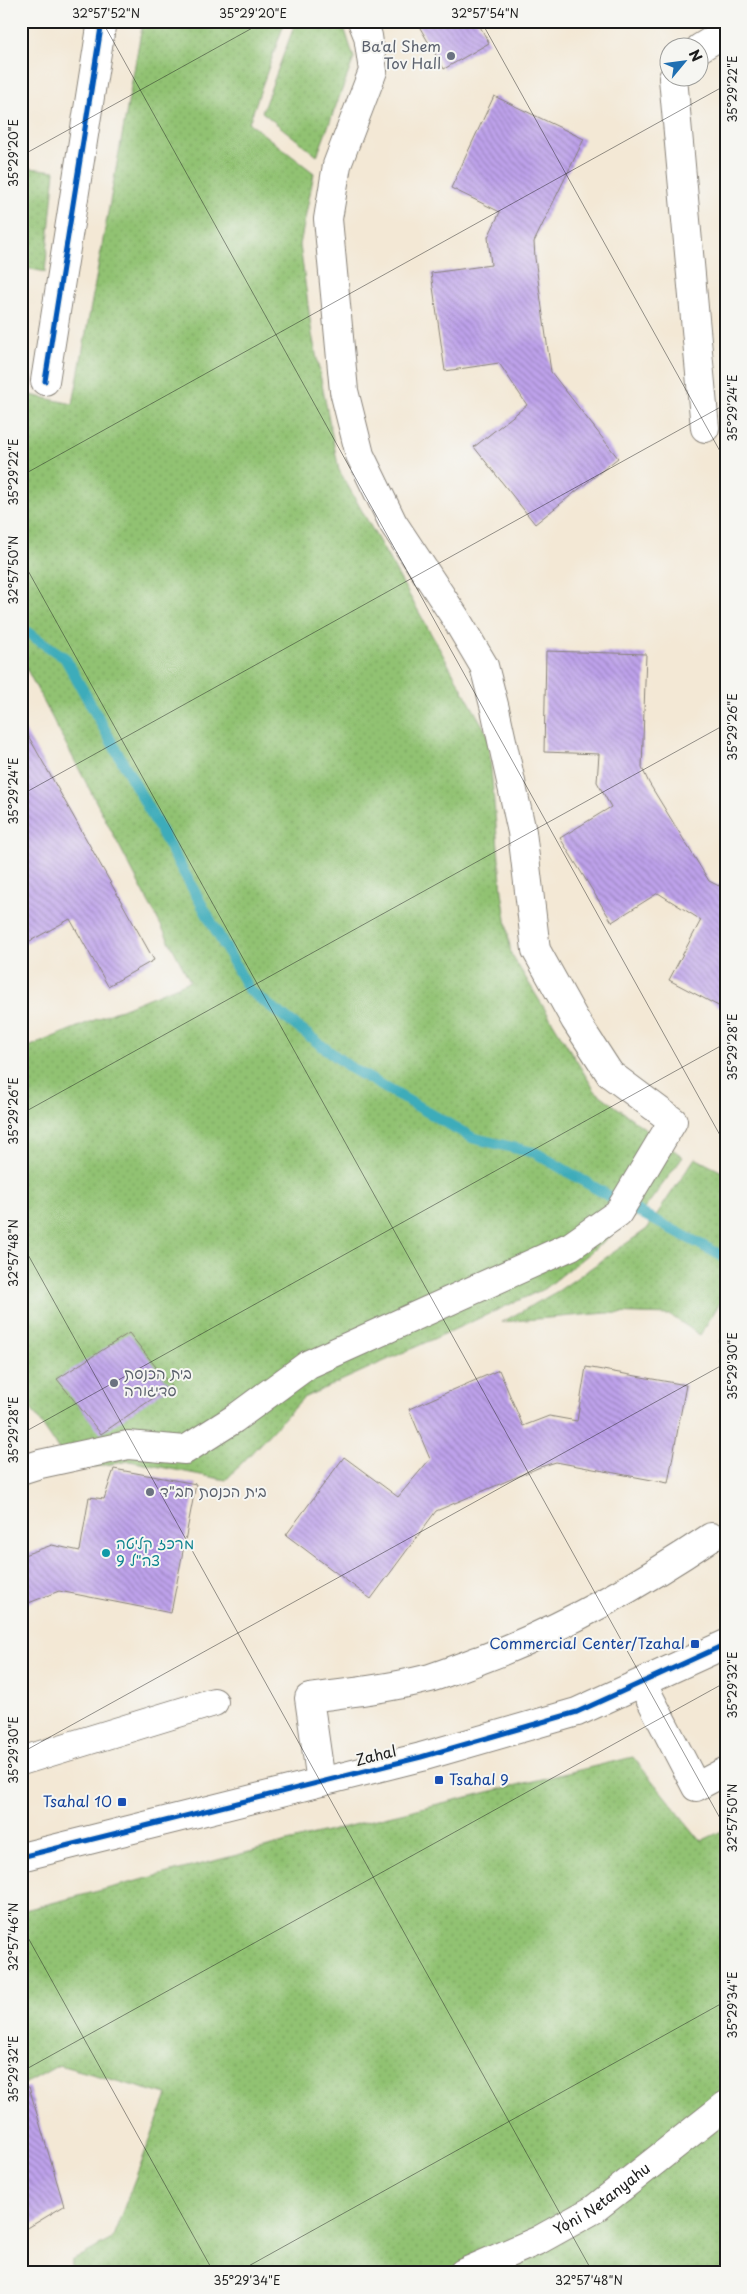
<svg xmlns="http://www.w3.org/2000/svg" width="747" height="2294" font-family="'Playpen Sans','Playpen Sans Hebrew',sans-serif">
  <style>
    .grass { fill: url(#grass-dots); stroke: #566f47 }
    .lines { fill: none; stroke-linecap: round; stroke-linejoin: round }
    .stream { stroke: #3cacba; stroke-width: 11 }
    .building { fill: url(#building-back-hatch) }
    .minor-casing { stroke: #888278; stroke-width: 30 }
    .minor { stroke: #fff; stroke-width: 28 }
    .cycleway-casing { stroke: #f6f6f2; stroke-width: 8 }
    .cycleway { stroke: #0057b8; stroke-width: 5 }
    .ticks { fill: none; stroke: #1c1c1c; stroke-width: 1; stroke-opacity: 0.45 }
    .worship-dot { fill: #6b7280; stroke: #f6f6f2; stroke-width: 2 }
    .culture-dot { fill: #0f9aa8; stroke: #f6f6f2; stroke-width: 2 }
    .transit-dot { fill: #1a4fb4; stroke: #f6f6f2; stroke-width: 2 }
    .labels { text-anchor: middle; stroke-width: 4; stroke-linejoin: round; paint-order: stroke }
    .worship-label { font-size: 15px; fill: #5b616d; stroke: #f6f6f2; text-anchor: start }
    .culture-label { font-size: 15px; fill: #0d838f; stroke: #f6f6f2; text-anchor: start }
    .transit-label { font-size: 15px; fill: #164399; stroke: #f6f6f2; text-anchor: end }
    .street-label { font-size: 15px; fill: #1c1c1c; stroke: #f6f6f2 }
    .neatline { fill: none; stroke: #1c1c1c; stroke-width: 2 }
    .ticks-label { font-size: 12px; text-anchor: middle; fill: #1c1c1c }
  </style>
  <defs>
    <pattern id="grass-dots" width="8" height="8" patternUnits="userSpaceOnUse" patternTransform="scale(1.25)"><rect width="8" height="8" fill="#91c272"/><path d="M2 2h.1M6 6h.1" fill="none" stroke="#7ca662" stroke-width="1.8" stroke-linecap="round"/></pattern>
    <pattern id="building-back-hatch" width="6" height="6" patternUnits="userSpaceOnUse" patternTransform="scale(1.25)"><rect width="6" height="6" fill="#bea2eb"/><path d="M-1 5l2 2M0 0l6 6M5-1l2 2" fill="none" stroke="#9a83be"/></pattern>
  </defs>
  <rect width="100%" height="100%" fill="#f6f6f2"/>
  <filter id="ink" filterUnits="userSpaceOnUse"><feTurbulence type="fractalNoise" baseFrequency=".02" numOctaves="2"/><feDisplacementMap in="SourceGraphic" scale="10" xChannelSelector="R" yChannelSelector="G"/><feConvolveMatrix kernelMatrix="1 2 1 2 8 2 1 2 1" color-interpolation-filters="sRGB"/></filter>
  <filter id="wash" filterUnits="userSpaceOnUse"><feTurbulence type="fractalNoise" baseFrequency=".0096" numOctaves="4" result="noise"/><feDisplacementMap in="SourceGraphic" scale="20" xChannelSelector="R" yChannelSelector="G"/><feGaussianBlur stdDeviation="1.12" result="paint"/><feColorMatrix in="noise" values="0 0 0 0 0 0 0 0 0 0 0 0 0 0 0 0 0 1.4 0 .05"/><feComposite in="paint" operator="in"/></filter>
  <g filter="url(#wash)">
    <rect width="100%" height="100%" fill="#f3e8d5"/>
    <g class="grass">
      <polygon points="143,21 285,21 249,123 314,173 300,245 312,334 339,470 488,735 502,892 511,954 595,1091 683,1157 645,1208 546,1288 303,1398 226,1480 130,1461 73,1470 21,1394 21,1041 26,1048 190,981 25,666 21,664 21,393 73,404"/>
      <polygon points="296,21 342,21 354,58 317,156 262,112"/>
      <polygon points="21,167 55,171 45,272 21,267"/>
      <polygon points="695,1158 726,1174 726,1293 700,1335 670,1315 607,1313 502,1322 558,1291 647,1229"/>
      <polygon points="726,1333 726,1446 721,1341"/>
      <polygon points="633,1757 701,1841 726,1829 726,2273 71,2273 72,2261 112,2239 167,2095 59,2065 21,2086 21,1911 376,1819"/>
    </g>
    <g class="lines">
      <polyline class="stream" points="21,628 65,658 249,990 351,1068 473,1138 536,1153 609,1196 726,1258"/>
    </g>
    <g id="blocks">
      <g class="building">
        <polygon points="416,21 477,21 489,43 444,69"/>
        <polygon points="494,96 584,139 534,242 535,258 551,372 618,458 535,524 474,447 527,405 499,363 445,371 431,273 491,265 488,237 500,212 451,188"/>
        <polygon points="546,651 646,654 642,768 649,783 709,881 719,886 726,873 726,1010 669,980 701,920 658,893 612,922 560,838 611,807 597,782 599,754 544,752"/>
        <polygon points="21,723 154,960 108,986 70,919 21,946"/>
        <polygon points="129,1333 171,1386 101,1434 57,1379"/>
        <polygon points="586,1367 686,1385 668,1483 556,1462 540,1467 436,1511 371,1599 286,1535 344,1457 398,1497 430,1459 409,1409 499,1370 523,1426 549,1416 577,1421"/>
        <polygon points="114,1469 196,1484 171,1613 59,1591 21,1606 21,1556 52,1545 80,1551 89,1497 104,1499"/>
        <polygon points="29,2087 64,2206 21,2232 21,2088"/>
      </g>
    </g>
  </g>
  <g filter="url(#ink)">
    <use href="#blocks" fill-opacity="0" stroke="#888278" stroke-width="1"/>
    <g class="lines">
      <defs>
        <g id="minor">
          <polyline points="700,48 726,32"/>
          <polyline points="673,78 705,428"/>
          <polyline points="45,381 102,21"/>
          <polyline points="21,1470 40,1464 128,1445 185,1450 234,1419 309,1364 571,1246 618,1213 673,1121 610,1074 575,1020 536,950 522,832 495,709 484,666 455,617 393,523 360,455 344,391 328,219 337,165 373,71 368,36 362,21"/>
          <polyline points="642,1683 696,1787 726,1771"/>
          <polyline points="21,1761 214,1702"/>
          <path d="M321,1782L309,1698C349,1693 390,1688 430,1678C446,1673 463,1666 480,1660C562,1629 638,1586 711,1537"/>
          <polyline points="21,1857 421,1757 577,1712 726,1644"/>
          <path id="s1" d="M463,2273L539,2240L593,2210L726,2105"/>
        </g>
      </defs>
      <use href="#minor" class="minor-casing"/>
      <use href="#minor" class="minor"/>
      <defs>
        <g id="cycleway">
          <polyline points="45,381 102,21"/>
          <polyline points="21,1857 421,1757 577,1712 726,1644"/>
        </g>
      </defs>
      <use href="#cycleway" class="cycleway-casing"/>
      <use href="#cycleway" class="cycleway"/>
    </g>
  </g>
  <path class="ticks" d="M102,21L726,1146M481,21L726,462M21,156L265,21M21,476L726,85M21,558L726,1829M21,795L726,404M21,1114L726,724M21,1242L593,2273M21,1434L726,1043M21,1753L726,1363M21,1925L214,2273M21,2072L726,1682M236,2273L726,2001"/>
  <g class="worship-dot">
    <circle cx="451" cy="56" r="5"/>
    <circle cx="114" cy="1383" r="5"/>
    <circle cx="150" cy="1492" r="5"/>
  </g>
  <circle class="culture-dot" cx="106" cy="1553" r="5"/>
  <g class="transit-dot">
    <rect x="690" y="1639" width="10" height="10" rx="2.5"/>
    <rect x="434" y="1775" width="10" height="10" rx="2.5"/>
    <rect x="117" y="1797" width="10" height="10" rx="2.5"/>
  </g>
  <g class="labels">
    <g class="worship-label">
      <text x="441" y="52" text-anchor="end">Ba'al Shem<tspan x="441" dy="17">Tov Hall</tspan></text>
      <text x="124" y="1379">בית הכנסת<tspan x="124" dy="17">סדיגורה</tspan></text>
      <text x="160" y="1497">בית הכנסת חב"ד</text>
    </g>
    <g class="culture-label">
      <text x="116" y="1549">מרכז קליטה<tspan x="116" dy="17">צה"ל 9</tspan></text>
    </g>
    <g class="transit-label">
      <text x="685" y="1649">Commercial Center/Tzahal</text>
      <text x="449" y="1785" text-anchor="start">Tsahal 9</text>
      <text x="112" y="1807">Tsahal 10</text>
    </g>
    <g class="street-label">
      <text transform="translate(376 1756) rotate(-14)" y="5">Zahal</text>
      <text dy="5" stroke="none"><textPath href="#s1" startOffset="158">Yoni Netanyahu</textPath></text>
    </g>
  </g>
  <rect width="747" height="2294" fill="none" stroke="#f6f6f2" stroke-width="55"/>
  <g transform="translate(684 62) rotate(61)"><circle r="24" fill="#f6f6f2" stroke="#9f9f9c"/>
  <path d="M0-4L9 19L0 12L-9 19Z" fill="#1f6fb2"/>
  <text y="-8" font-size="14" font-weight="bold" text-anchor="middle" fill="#1c1c1c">N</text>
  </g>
  <rect x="28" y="28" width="692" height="2238" class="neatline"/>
  <g class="ticks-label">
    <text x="106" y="18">32°57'52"N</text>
    <text x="253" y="18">35°29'20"E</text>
    <text x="485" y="18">32°57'54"N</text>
    <text transform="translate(733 89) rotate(-90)" y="4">35°29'22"E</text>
    <text transform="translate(14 153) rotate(-90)" y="4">35°29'20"E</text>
    <text transform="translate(733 408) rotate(-90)" y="4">35°29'24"E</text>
    <text transform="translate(14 472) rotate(-90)" y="4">35°29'22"E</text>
    <text transform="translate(14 570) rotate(-90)" y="4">32°57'50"N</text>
    <text transform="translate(733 727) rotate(-90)" y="4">35°29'26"E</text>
    <text transform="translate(14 791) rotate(-90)" y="4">35°29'24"E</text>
    <text transform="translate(733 1047) rotate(-90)" y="4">35°29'28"E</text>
    <text transform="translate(14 1111) rotate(-90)" y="4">35°29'26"E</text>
    <text transform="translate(14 1253) rotate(-90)" y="4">32°57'48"N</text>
    <text transform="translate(733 1366) rotate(-90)" y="4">35°29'30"E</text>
    <text transform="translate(14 1430) rotate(-90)" y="4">35°29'28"E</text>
    <text transform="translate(733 1685) rotate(-90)" y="4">35°29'32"E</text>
    <text transform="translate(14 1750) rotate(-90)" y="4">35°29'30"E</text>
    <text transform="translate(733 1818) rotate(-90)" y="4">32°57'50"N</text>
    <text transform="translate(14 1937) rotate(-90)" y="4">32°57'46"N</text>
    <text transform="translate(733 2005) rotate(-90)" y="4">35°29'34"E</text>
    <text transform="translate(14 2069) rotate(-90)" y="4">35°29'32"E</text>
    <text x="247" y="2285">35°29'34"E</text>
    <text x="589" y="2285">32°57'48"N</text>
  </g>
</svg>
